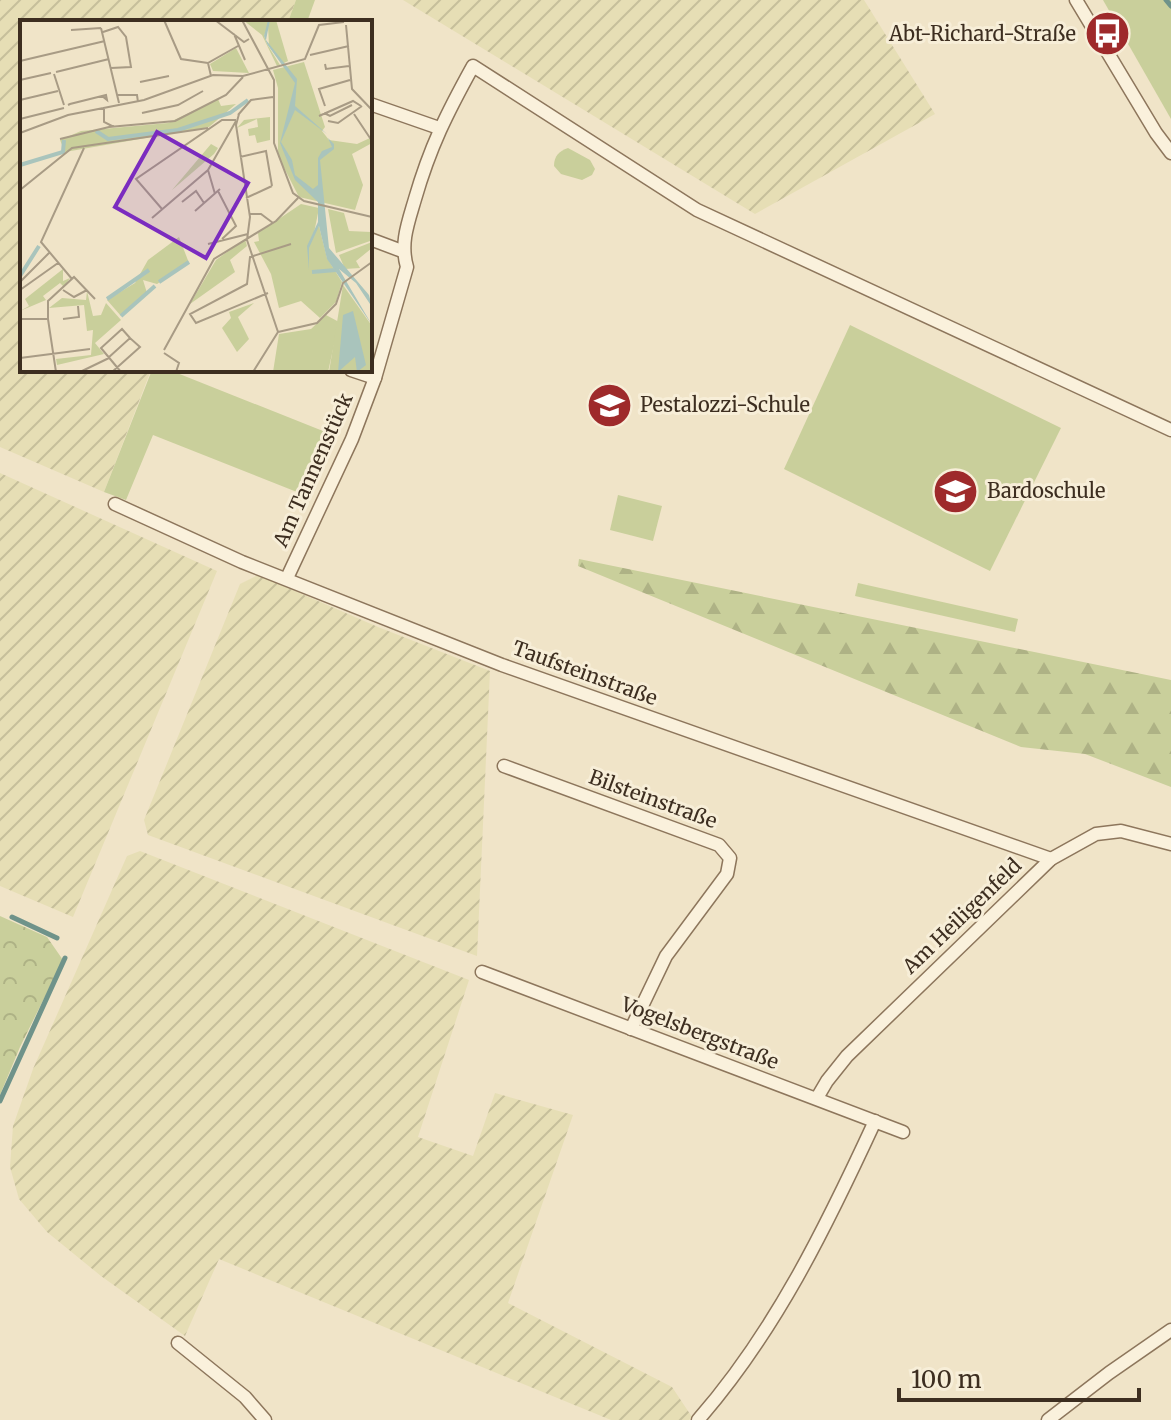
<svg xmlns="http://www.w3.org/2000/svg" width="1171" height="1420" font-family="Merriweather,serif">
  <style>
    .farmland { fill: url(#farmland-furrows) }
    .grass { fill: #c9cf9b }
    .forest { fill: url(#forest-firs) }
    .park { fill: url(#park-crowns) }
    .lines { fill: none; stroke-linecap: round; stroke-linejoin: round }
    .stream { stroke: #6f938a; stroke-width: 5 }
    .minor-casing { stroke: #8d765c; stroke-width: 15 }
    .minor { stroke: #faf1dc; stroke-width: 12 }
    .labels { text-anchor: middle; stroke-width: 6; stroke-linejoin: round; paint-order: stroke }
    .poi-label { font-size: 20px; fill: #3d2e20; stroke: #f7eed8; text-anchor: start }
    .street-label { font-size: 20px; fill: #3d2e20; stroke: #f7eed8 }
    .inset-river { fill: none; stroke: #a9c4bc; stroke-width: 4 }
    .inset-road { fill: none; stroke: #a89b85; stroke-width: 2 }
    .view { fill: #7b2cbf; fill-opacity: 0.15; stroke: #7b2cbf; stroke-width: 4 }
    .inset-edge { fill: none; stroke: #3d2e20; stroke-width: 4 }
  </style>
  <defs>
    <pattern id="farmland-furrows" width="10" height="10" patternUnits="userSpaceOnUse" patternTransform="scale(2)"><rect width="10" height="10" fill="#e6deb5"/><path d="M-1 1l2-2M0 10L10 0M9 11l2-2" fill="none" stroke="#c6bf9b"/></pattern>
    <pattern id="forest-firs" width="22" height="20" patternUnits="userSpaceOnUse" patternTransform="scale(2)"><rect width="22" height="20" fill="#c9cf9b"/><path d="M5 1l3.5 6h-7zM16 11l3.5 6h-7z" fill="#aeb285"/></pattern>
    <pattern id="park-crowns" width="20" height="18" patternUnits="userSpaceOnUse" patternTransform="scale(2)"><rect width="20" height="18" fill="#c9cf9b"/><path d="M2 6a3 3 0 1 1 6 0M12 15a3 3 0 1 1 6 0" fill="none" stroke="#aeb285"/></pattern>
  </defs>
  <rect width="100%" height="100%" fill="#f0e4c8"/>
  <g class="farmland">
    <polygon points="0,0 296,0 288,22 22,22 22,370 151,370 104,492 0,447"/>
    <polygon points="403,0 864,0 935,114 755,214"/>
    <polygon points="0,473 217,571 73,917 0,886"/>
    <polygon points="258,575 378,627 490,671 477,956 148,835 144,820 240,584"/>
    <polygon points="140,851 469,980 418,1137 473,1156 495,1093 573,1115 508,1303 672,1387 692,1417 689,1420 611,1420 219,1259 185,1336 101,1276 47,1232 19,1199 10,1167 13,1126 33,1069 127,856"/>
  </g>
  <g class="grass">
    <polygon points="296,0 315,0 307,22 288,22"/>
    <polygon points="1103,0 1171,0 1171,119"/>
    <path d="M568,148L590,160L595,169L592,175L582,180L561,174L554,166C554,156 559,151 568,148Z"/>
    <polygon points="850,325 1061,428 990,571 784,469"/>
    <polygon points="152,370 177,370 177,373 333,435 307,496 153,435 126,500 104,492"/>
    <polygon points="618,495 662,506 653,541 610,530"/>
    <polygon points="858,583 1018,619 1015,632 855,596"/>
  </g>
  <polygon class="forest" points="579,559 1171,680 1171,787 1085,754 1021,747 578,566"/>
  <polygon class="park" points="0,916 47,937 63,960 20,1047 0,1095"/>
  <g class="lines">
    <g class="stream">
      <polyline points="1166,0 1171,6"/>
      <polyline points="12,917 57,938"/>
      <polyline points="0,1101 65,958"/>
    </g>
    <defs>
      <g id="minor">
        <polyline points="1076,0 1156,133 1171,153"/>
        <polyline points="370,104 439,128"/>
        <polyline points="370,239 402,251"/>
        <polyline points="351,370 375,378"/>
        <polyline points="115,504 242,562 502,665 1051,859"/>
        <path d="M287,578L352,439L375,378L407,267C400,243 408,223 415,199C430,147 447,113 473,66L697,210L1171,430"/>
        <polyline points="504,766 719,845 730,858 727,874 666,956 631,1029"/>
        <polyline points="482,972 903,1132"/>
        <polyline points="817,1098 827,1081 847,1056 1051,859 1096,834 1121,831 1171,844"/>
        <polyline points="178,1343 245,1397 265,1420"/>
        <path d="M698,1420C775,1332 826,1227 875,1121"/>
        <polyline points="1048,1420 1109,1373 1171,1330"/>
      </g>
    </defs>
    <use href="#minor" class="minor-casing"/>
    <use href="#minor" class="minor"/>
  </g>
  <defs>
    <symbol id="bus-disc" viewBox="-11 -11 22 22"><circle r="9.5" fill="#9e2a2b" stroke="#f7eed8"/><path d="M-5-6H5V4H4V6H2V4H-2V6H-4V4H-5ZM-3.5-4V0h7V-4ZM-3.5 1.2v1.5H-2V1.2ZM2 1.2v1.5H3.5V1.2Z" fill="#fff"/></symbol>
    <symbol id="school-disc" viewBox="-11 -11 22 22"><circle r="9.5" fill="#9e2a2b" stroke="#f7eed8"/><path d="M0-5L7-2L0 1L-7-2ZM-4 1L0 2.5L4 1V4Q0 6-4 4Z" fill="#fff"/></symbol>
  </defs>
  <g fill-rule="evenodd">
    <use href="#bus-disc" x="1082" y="8" width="51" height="51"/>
    <use href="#school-disc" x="584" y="380" width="51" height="51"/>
    <use href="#school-disc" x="930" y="466" width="51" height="51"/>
  </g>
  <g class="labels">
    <g class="poi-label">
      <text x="1076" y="41" text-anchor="end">Abt-Richard-Straße</text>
      <text x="640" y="412">Pestalozzi-Schule</text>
      <text x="987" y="498">Bardoschule</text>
    </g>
    <g class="street-label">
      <text transform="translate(313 470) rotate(-66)" y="7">Am Tannenstück</text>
      <text transform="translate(585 673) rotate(20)" y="7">Taufsteinstraße</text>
      <text transform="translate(653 799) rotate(20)" y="7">Bilsteinstraße</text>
      <text transform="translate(962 916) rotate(-44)" y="7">Am Heiligenfeld</text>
      <text transform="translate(700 1033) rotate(21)" y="7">Vogelsbergstraße</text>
    </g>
  </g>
  <g transform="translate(20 20)">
    <rect width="352" height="352" fill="#f0e4c8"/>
    <path d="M223,0H256L268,41L262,44L249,26L248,6L244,16L247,24L260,45L257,46L242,15ZM198,79L201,86L216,84L189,107L45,132L40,120L61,111L148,103ZM250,97V120L237,123L235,115L229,116L228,109L238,107L237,99L217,108L224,100ZM308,189L324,193L329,211L351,212L350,221L316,233ZM43,249V261L50,258L44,267L40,263L23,276L26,280L0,291L9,286L5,279ZM306,295L319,302L308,352H253L259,314L291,309Z" fill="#c9cf9b"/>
    <path d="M191,124L198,128L194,134L152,170ZM234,283L218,297L229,319L217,332L202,308L211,298L209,292Z" fill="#c9cf9b"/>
    <path d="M216,28L229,53L193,51L190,44ZM284,42L305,107L302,111L309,120L337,124L350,118L352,123L332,134L343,165L335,190L279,177L258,136V68L253,50ZM281,184L299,188L294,213L299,206L307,238L322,262L316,282L300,298L281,281L259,288L251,254L234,222L239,221L238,213ZM159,217L169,243L137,264L123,260L127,273L101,296L87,280L115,263L128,240ZM225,219L227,226L210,240L215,252L170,284L196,240ZM323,265L352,306L350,352H309ZM67,271L73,296L81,295L86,283L101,300L75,323L84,334L37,345L36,339L71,335L73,310L67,311L64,285L29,288L42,278L66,280Z" fill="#c9cf9b"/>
    <path d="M352,222V228L336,241L340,248L325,249L319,235Z" fill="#c9cf9b"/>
    <path d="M248,0H250L246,20L277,59L275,86L307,114L275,90L261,122L272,140L275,155L293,169L298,165V138L302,131L312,127L308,118L314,124V129L300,140L309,228L349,275L352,287L336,263L319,249L352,305L307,239L299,206L289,228V250L287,226L298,202V182L275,160L260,123L275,63L247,24L244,16ZM333,291L346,345L337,352L335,337L318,352L323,295Z" fill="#a9c4bc"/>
    <path class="inset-river" d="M76,111L88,119L158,110L210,93L228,80M0,145L43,132L44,120M292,252L316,250M0,256L19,226M139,262L169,242M87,279L129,250M101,296L135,266"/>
    <path class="inset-road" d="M144,0L161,39L188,43M195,0L224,22L229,19M222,0L254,60V123L273,173L284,181L352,197M326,5L332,69L352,90M81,8L99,83M51,10L81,8M83,12L98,7L106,17L111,47L91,48M214,14L225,40M290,35L329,26M0,41L85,21M305,44L306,49L329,46M36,52L89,39M34,54L44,85M191,56L188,43L218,26M0,60L31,53M120,62L149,56M98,75H117L118,82M0,80L38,71M48,85L50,84L86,75L87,80L82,76M305,86L299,69L330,60M84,87V102L94,107M122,93L158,85L183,71M304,93L310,96L332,85M219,94L216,105L230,197L227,220L258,312M334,94L352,121M218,95L231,80L253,77M299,96L333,81L341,86M0,99L44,88M308,101L318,103L342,86M0,113L48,95L124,80L193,55L223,56L285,39L299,5L324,2M40,119L89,107L155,101L206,75L223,57M220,137L246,131L252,166M188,150L195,174M0,170L52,128L188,108M198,171L216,206L202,219M226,178L252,166M162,182L176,171L184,183M142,189L116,159L202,100H216M175,191L200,169M229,194H241L253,203M132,198L188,150L216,101M188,224L228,214M52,259L21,222L64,128M0,262L29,233M0,270L38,243M43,270L54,277L67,270M248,273L176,303L170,294L227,264L230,237L271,224M0,299H28L36,352M28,299V281L54,257L75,279M43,299L59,297L58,286M258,312L297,303L316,284L323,263L352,242M144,330L194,239L256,201L278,178M144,333L159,343L156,352M0,338L70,329M88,338L110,318L120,327L92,352M60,352L89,338M101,352L81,328L102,309L110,318M233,352L258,312"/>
    <path class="view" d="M137,112L228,163L186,238L95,187Z"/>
    <rect width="352" height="352" class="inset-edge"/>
  </g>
  <path d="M899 1388v12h240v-12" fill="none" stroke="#3d2e20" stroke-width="4"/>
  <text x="911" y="1388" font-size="24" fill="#3d2e20" stroke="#f7eed8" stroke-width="6" paint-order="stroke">100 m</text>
</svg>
